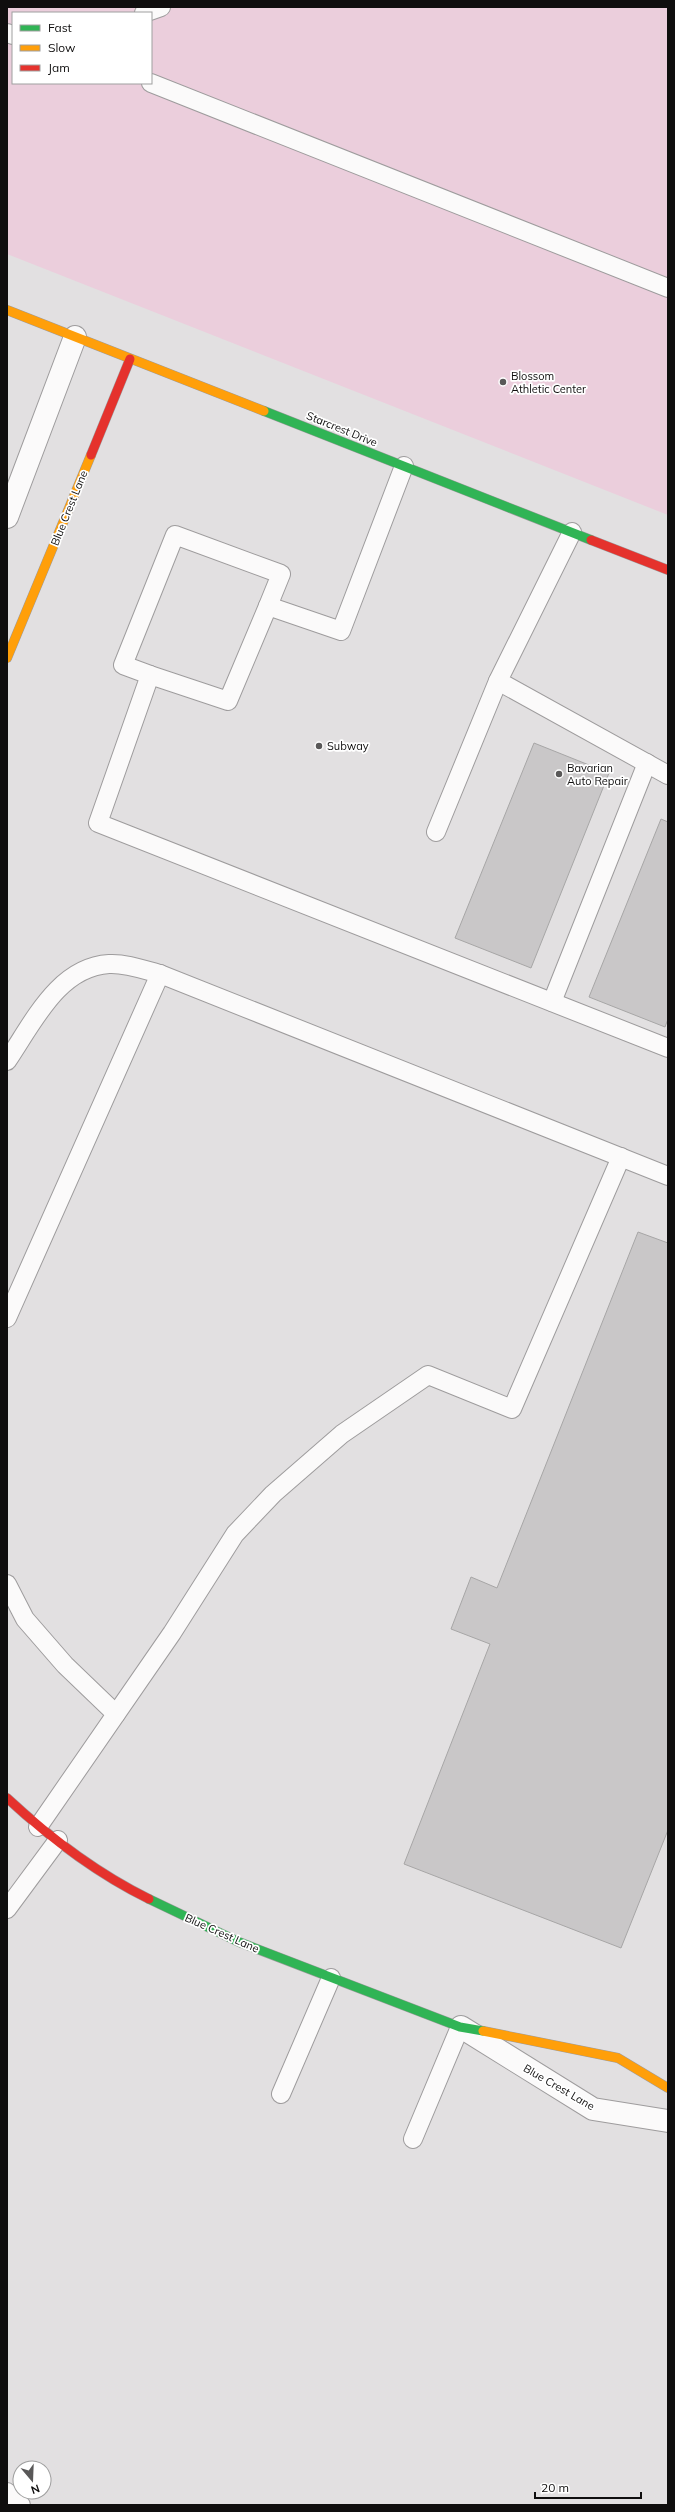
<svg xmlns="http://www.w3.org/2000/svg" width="675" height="2512" font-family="Mulish,sans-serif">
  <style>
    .green { fill: #ebcedc; fill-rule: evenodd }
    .building { fill: #c9c7c8; stroke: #a7a6a6 }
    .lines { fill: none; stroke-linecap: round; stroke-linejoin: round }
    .lane-casing { stroke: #9e9c9d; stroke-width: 20 }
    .street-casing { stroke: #9e9c9d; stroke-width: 24 }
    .fast-casing { stroke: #9e9c9d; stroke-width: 10 }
    .slow-casing { stroke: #9e9c9d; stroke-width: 10 }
    .jam-casing { stroke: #9e9c9d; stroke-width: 10 }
    .lane { stroke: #fbfafa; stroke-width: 18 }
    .street { stroke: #fbfafa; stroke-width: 22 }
    .fast { stroke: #30b455; stroke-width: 9 }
    .slow { stroke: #ff9f0a; stroke-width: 9 }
    .jam { stroke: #e5322d; stroke-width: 9 }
    .poi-dot { fill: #595858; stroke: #fff; stroke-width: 1.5 }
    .labels { text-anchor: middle; stroke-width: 3.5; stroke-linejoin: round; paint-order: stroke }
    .poi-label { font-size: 11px; fill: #0f0e0e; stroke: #fff; text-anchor: start }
    .street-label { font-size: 11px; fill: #0f0e0e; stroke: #fff }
  </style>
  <rect width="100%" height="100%" fill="#e2e0e1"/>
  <path class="green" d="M7,7H668V515L7,254ZM13,13H151V83H13Z"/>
  <g class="building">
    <polygon points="534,743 609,773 531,968 455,938"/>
    <polygon points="661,819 668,822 668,1019 665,1027 589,997"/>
    <polygon points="638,1232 668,1243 668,1830 621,1948 404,1864 490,1644 451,1629 471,1577 497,1588"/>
  </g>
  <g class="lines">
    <defs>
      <g id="lane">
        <polyline points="144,13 161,7"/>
        <polyline points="7,33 13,35"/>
        <polyline points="151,83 668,288"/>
        <polyline points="404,466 341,631 268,606 281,574 175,535 123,665 150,675 98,823 668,1048"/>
        <polyline points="572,532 498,681 668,775"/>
        <polyline points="150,675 228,701 268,606"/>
        <polyline points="436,832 498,681"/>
        <polyline points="552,1002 647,763"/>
        <path d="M7,1061C33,1023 58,967 109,964C126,963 145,970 160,974L668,1176"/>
        <polyline points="7,1318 160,974"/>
        <polyline points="7,1584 25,1619 65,1665 116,1714"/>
        <polyline points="38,1827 172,1633 235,1534 273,1494 342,1434 428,1375 512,1409 621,1157"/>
        <polyline points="7,1909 58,1840"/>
        <polyline points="281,2094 331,1978"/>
        <polyline points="413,2139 460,2027"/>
        <polyline points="7,2492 21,2505"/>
      </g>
      <g id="street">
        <polyline points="7,517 75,337"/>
        <polyline points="461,2027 593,2109 668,2121"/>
      </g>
      <g id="fast">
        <polyline points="264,411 591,540"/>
        <polyline points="149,1899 239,1942 460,2027 483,2031"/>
      </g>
      <g id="slow">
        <polyline points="7,310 264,411"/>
        <polyline points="7,658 91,455"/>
        <polyline points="483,2031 618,2058 668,2088"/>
      </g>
      <g id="jam">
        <polyline points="91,455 130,359"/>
        <polyline points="591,540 668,570"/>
        <path d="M7,1798C48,1836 98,1874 149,1899"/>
      </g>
    </defs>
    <use href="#lane" class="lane-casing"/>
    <use href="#street" class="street-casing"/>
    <use href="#fast" class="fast-casing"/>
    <use href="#slow" class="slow-casing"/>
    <use href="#jam" class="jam-casing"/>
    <use href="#lane" class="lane"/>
    <use href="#street" class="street"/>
    <use href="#fast" class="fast"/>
    <use href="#slow" class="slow"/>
    <use href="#jam" class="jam"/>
  </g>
  <g class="poi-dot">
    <circle cx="503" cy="382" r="4"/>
    <circle cx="319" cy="746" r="4"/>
    <circle cx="559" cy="774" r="4"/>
  </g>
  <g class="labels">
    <g class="poi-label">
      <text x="511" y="380">Blossom<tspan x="511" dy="13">Athletic Center</tspan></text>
      <text x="327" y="750">Subway</text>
      <text x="567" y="772">Bavarian<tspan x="567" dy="13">Auto Repair</tspan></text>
    </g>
    <g class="street-label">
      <text transform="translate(342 429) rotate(22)" y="4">Starcrest Drive</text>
      <text transform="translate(69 508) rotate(-68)" y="4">Blue Crest Lane</text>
      <text transform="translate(222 1933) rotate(24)" y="4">Blue Crest Lane</text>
      <text transform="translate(559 2087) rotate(30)" y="4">Blue Crest Lane</text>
    </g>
  </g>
  <rect width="675" height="2512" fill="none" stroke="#0f0e0e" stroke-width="16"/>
  <rect x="12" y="12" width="140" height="72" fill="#ffffff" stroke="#9f9f9f"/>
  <rect x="20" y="25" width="20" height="6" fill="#30b455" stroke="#9f9f9f"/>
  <text x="48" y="32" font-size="12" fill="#0f0e0e">Fast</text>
  <rect x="20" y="45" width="20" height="6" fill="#ff9f0a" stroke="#9f9f9f"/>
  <text x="48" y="52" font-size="12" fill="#0f0e0e">Slow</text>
  <rect x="20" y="65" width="20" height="6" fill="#e5322d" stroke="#9f9f9f"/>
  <text x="48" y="72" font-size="12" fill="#0f0e0e">Jam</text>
  <g transform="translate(32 2480) rotate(161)"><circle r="19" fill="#ffffff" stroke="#9f9f9f"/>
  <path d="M0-3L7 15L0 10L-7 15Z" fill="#595858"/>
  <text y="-6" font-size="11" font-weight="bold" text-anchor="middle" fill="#0f0e0e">N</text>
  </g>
  <path d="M535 2492v6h106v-6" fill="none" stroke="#0f0e0e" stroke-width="2"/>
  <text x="541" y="2492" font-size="12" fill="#0f0e0e" stroke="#ffffff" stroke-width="3" paint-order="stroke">20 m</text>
</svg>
